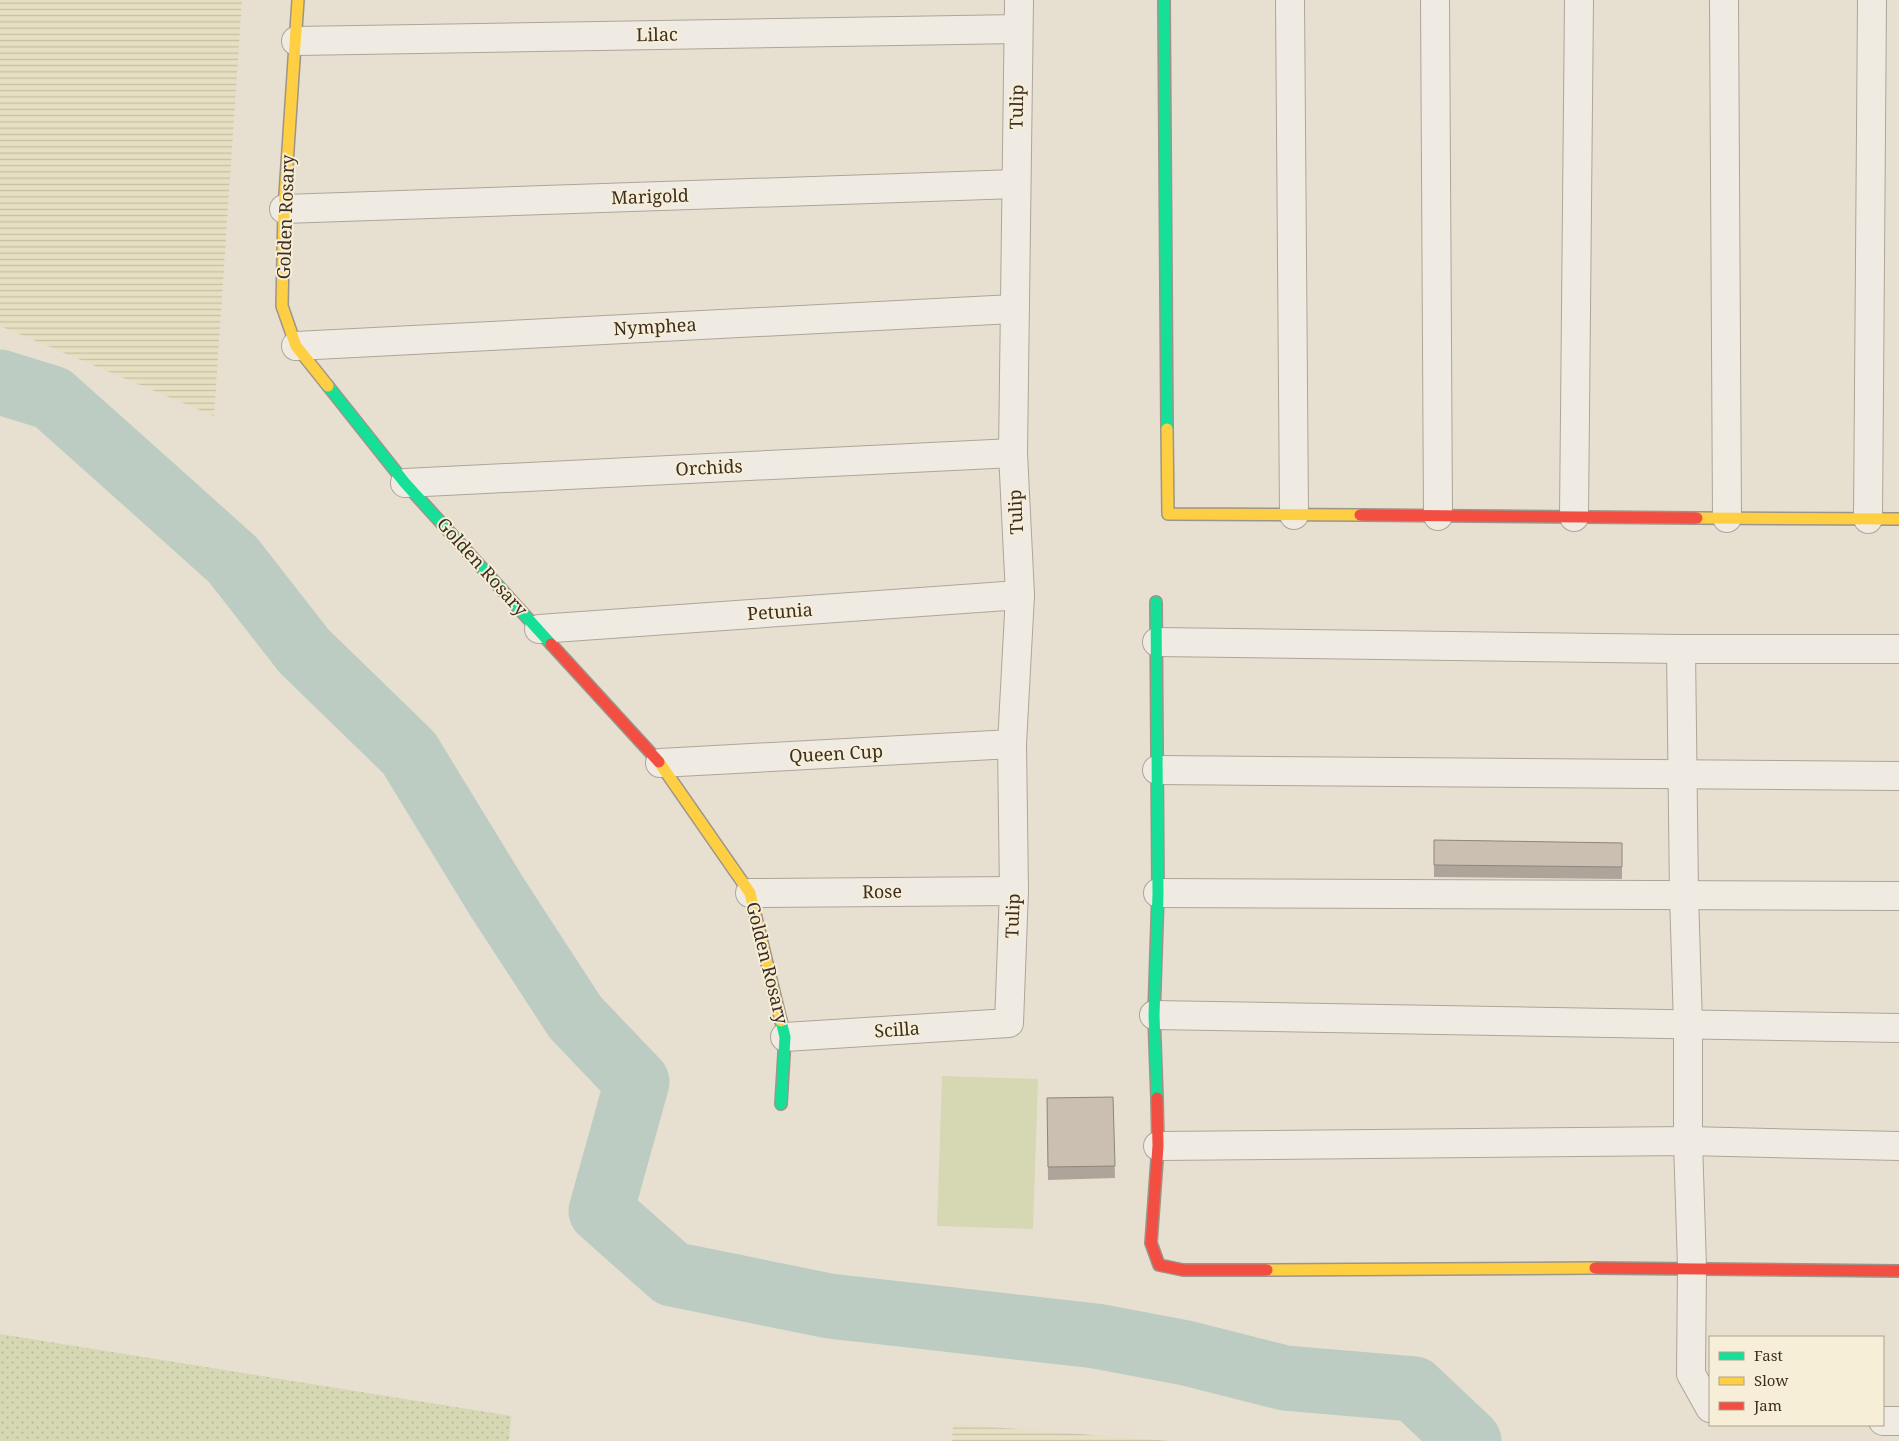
<svg xmlns="http://www.w3.org/2000/svg" width="1899" height="1441" font-family="'Noto Serif',serif">
  <style>
    .farmland { fill: url(#farmland-rules) }
    .grass { fill: url(#grass-dots) }
    .pitch { fill: #d6d7b3 }
    .lines { fill: none; stroke-linecap: round; stroke-linejoin: round }
    .river { stroke: #bcccc2; stroke-width: 65 }
    .street-casing { stroke: #ada599; stroke-width: 30 }
    .fast-casing { stroke: #9c958a; stroke-width: 14 }
    .slow-casing { stroke: #9c958a; stroke-width: 14 }
    .jam-casing { stroke: #9c958a; stroke-width: 14 }
    .street { stroke: #efebe3; stroke-width: 28 }
    .fast { stroke: #16e098; stroke-width: 11 }
    .slow { stroke: #ffcf43; stroke-width: 11 }
    .jam { stroke: #f24e42; stroke-width: 11 }
    .wall { fill: #afa499 }
    .building { fill: #cbbfb2; stroke: #8e867d }
    .labels { text-anchor: middle; stroke-width: 4; stroke-linejoin: round; paint-order: stroke }
    .street-label { font-size: 18px; fill: #3d2e20; stroke: #f7eed8 }
  </style>
  <defs>
    <pattern id="farmland-rules" width="6" height="5" patternUnits="userSpaceOnUse" patternTransform="scale(1.25)"><rect width="6" height="5" fill="#e6dfc2"/><path d="M0 2.5h6" fill="none" stroke="#c6c0a6"/></pattern>
    <pattern id="grass-dots" width="8" height="8" patternUnits="userSpaceOnUse" patternTransform="scale(1.25)"><rect width="8" height="8" fill="#d6d7b3"/><path d="M2 2h.1M6 6h.1" fill="none" stroke="#b9b99a" stroke-width="1.8" stroke-linecap="round"/></pattern>
  </defs>
  <rect width="100%" height="100%" fill="#e7e0d1"/>
  <g class="farmland">
    <polygon points="0,0 242,0 214,416 0,326"/>
    <polygon points="953,1424 1170,1441 952,1441"/>
  </g>
  <polygon class="grass" points="0,1334 511,1416 509,1441 0,1441"/>
  <polygon class="pitch" points="942,1076 1038,1079 1033,1229 937,1226"/>
  <g class="lines">
    <polyline class="river" points="0,382 52,398 154,489 233,560 304,651 409,753 497,897 575,1017 637,1082 601,1211 672,1274 829,1306 1096,1336 1186,1353 1285,1378 1414,1389 1469,1441"/>
    <defs>
      <g id="street">
        <polyline points="1290,0 1294,515"/>
        <polyline points="1435,0 1438,516"/>
        <polyline points="1724,0 1727,518"/>
        <polyline points="296,41 1018,29"/>
        <polyline points="284,209 1016,184"/>
        <polyline points="296,346 1013,309"/>
        <polyline points="405,483 1013,453"/>
        <polyline points="1574,517 1579,0"/>
        <polyline points="1868,519 1872,0"/>
        <polyline points="539,629 1020,595"/>
        <polyline points="1157,642 1681,649 1899,649"/>
        <polyline points="1681,649 1684,894 1688,1025 1688,1141 1692,1267 1691,1374 1710,1408"/>
        <polyline points="660,763 1012,744"/>
        <polyline points="1157,770 1899,776"/>
        <polyline points="750,893 1014,891"/>
        <polyline points="1158,893 1899,896"/>
        <polyline points="1154,1015 1899,1028"/>
        <polyline points="785,1037 1009,1023 1014,891 1012,744 1020,595 1013,453 1019,0"/>
        <polyline points="1158,1146 1688,1141 1899,1146"/>
        <polyline points="1883,1421 1899,1421"/>
      </g>
      <g id="fast">
        <polyline points="1164,0 1167,429"/>
        <polyline points="328,386 405,483 551,644"/>
        <polyline points="1156,602 1158,893 1154,1015 1157,1098"/>
        <polyline points="781,1104 785,1037 781,1021"/>
      </g>
      <g id="slow">
        <polyline points="298,0 284,209 282,306 296,346 328,386"/>
        <polyline points="1167,429 1168,514 1360,515"/>
        <polyline points="1697,518 1899,519"/>
        <polyline points="659,762 750,893 781,1021"/>
        <polyline points="1267,1270 1595,1268"/>
      </g>
      <g id="jam">
        <polyline points="1360,515 1697,518"/>
        <polyline points="551,644 659,762"/>
        <polyline points="1157,1098 1158,1146 1151,1243 1159,1265 1183,1270 1267,1270"/>
        <polyline points="1595,1268 1899,1271"/>
      </g>
    </defs>
    <use href="#street" class="street-casing"/>
    <use href="#fast" class="fast-casing"/>
    <use href="#slow" class="slow-casing"/>
    <use href="#jam" class="jam-casing"/>
    <use href="#street" class="street"/>
    <use href="#fast" class="fast"/>
    <use href="#slow" class="slow"/>
    <use href="#jam" class="jam"/>
  </g>
  <g class="wall">
    <polygon points="1434,840 1622,843 1622,879 1434,877"/>
    <polygon points="1113,1097 1115,1178 1048,1180 1047,1098"/>
  </g>
  <g class="building">
    <polygon points="1434,840 1622,843 1622,867 1434,865"/>
    <polygon points="1113,1097 1115,1166 1048,1167 1047,1098"/>
  </g>
  <g class="labels">
    <g class="street-label">
      <text transform="translate(657 35) rotate(-1)" y="6">Lilac</text>
      <text transform="translate(1017 107) rotate(-89)" y="6">Tulip</text>
      <text transform="translate(650 197) rotate(-2)" y="6">Marigold</text>
      <text transform="translate(286 217) rotate(-88)" y="6">Golden Rosary</text>
      <text transform="translate(655 327) rotate(-3)" y="6">Nymphea</text>
      <text transform="translate(709 468) rotate(-3)" y="6">Orchids</text>
      <text transform="translate(1016 512) rotate(-93)" y="6">Tulip</text>
      <text transform="translate(482 567) rotate(48)" y="6">Golden Rosary</text>
      <text transform="translate(780 612) rotate(-4)" y="6">Petunia</text>
      <text transform="translate(836 754) rotate(-3)" y="6">Queen Cup</text>
      <text transform="translate(882 892) rotate(-1)" y="6">Rose</text>
      <text transform="translate(1013 916) rotate(-88)" y="6">Tulip</text>
      <text transform="translate(767 963) rotate(76)" y="6">Golden Rosary</text>
      <text transform="translate(897 1030) rotate(-4)" y="6">Scilla</text>
    </g>
  </g>
  <rect x="1709" y="1336" width="175" height="90" fill="#f7eed8" stroke="#ada18e"/>
  <rect x="1719" y="1352" width="25" height="8" fill="#16e098" stroke="#ada18e"/>
  <text x="1754" y="1361" font-size="15" fill="#3d2e20">Fast</text>
  <rect x="1719" y="1377" width="25" height="8" fill="#ffcf43" stroke="#ada18e"/>
  <text x="1754" y="1386" font-size="15" fill="#3d2e20">Slow</text>
  <rect x="1719" y="1402" width="25" height="8" fill="#f24e42" stroke="#ada18e"/>
  <text x="1754" y="1411" font-size="15" fill="#3d2e20">Jam</text>
</svg>
